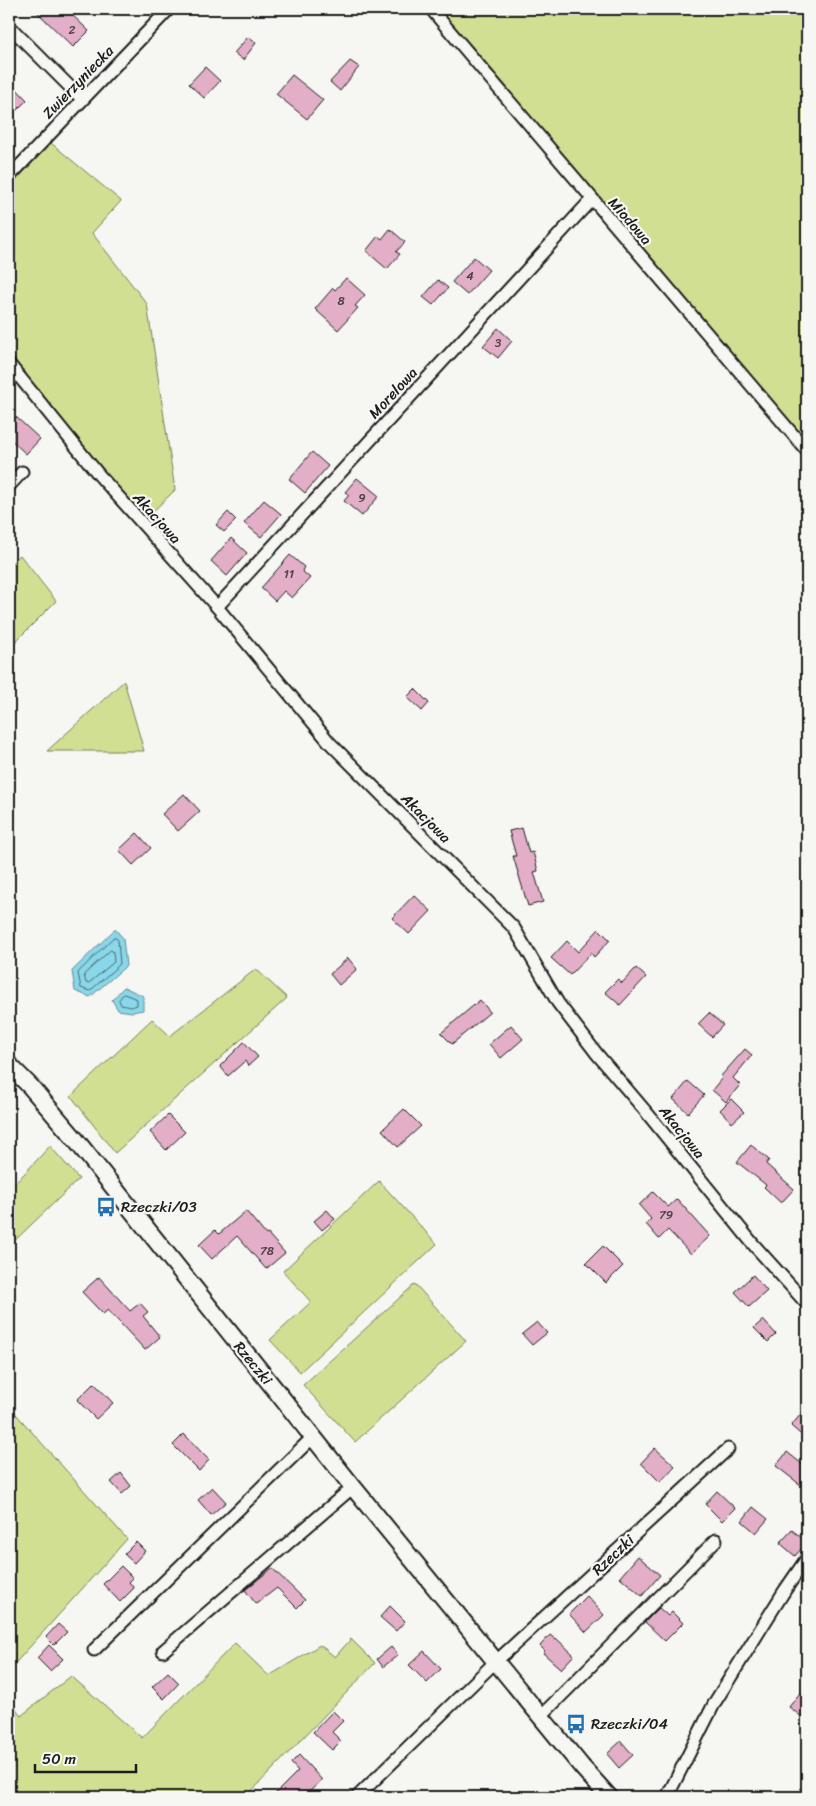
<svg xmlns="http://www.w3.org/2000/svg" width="816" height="1806" font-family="Sriracha,sans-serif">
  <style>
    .green { fill: #d1df93; stroke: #767e58 }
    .water { fill: #8ad7ea; stroke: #5e8c98 }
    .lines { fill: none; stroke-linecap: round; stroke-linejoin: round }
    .shore { stroke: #48676e; stroke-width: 1 }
    .building { fill: #e2aec8; stroke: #1c1c1c }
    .minor-casing { stroke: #1c1c1c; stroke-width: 15 }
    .secondary-casing { stroke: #1c1c1c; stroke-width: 20 }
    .minor { stroke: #f6f6f2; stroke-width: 11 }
    .secondary { stroke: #f6f6f2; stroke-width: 16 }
    .labels { text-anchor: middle; stroke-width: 4.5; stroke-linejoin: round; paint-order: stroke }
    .number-label { font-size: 12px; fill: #4e4047 }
    .street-label { font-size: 15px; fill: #1c1c1c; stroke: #f6f6f2 }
    .poi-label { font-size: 15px; fill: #1c1c1c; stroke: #f6f6f2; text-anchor: start }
  </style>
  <rect width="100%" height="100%" fill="#f6f6f2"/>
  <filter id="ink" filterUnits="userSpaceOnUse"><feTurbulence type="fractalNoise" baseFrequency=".02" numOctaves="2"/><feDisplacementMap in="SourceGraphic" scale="10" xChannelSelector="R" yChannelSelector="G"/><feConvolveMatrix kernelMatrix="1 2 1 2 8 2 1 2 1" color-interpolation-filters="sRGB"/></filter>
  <g filter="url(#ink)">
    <g class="green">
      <polygon points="430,9 807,9 807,451"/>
      <polygon points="45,138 121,201 92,233 147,304 175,490 141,523 9,364 9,177"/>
      <polygon points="20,555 56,601 9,648 9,566"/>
      <polygon points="124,681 144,751 47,751"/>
      <polygon points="256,969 287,998 115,1153 71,1096 152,1019 170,1036"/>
      <polygon points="50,1146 79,1179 9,1246 9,1190"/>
      <polygon points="379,1181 437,1244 300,1372 270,1340 311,1302 283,1271"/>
      <polygon points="415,1284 466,1341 355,1442 303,1385"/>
      <polygon points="15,1413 127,1539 9,1670 9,1419"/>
      <polygon points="351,1639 375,1663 246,1797 9,1797 9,1698 21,1716 71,1676 142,1738 235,1643 269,1676 320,1645 335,1657"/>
    </g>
    <g class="water">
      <polygon points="115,929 123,938 126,966 90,997 75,991 72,971"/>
      <polygon points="124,987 143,996 143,1010 132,1012 118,1010 112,1000"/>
    </g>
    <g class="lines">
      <g class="shore">
        <polygon points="113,938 116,938 118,940 120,964 90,991 81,988 78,973"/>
        <polygon points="111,950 113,952 114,962 89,983 86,983 84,975"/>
        <polygon points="124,994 137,999 137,1005 131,1007 121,1005 119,1000"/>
      </g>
    </g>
    <g class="building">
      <polygon points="34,9 66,9 89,31 73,47"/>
      <polygon points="248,37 256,43 243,60 234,53"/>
      <polygon points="350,61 359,67 340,91 330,82"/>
      <polygon points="205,67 220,81 204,98 189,84"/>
      <polygon points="292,75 323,100 307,119 276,94"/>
      <polygon points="9,81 27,100 14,113 9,107"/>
      <polygon points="390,229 405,242 396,252 400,254 387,269 366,251 378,236 382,239"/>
      <polygon points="474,257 489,270 467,295 452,282"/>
      <polygon points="346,278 365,295 355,306 358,308 338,330 315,309 333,288 335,290"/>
      <polygon points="438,280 448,288 433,305 423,297"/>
      <polygon points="498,328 512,341 498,358 483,346"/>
      <polygon points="16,417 40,439 26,454 9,438 9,425"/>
      <polygon points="312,452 328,466 305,493 289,479"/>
      <polygon points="357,478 379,496 362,516 344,501 349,495 345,492"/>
      <polygon points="264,500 281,514 261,537 244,523"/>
      <polygon points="228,512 236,520 224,532 216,525"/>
      <polygon points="231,538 247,553 227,576 211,561"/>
      <polygon points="290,555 304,567 302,571 310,578 292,598 284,591 275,601 261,588"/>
      <polygon points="415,689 429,703 422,711 407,697"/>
      <polygon points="184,794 200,811 178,831 162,814"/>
      <polygon points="522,828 529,853 533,852 538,871 534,872 543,902 528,906 513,856 516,856 509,831"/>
      <polygon points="137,833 151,848 133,865 119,850"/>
      <polygon points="414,895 431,911 409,934 392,918"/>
      <polygon points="599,929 610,940 594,957 591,953 570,975 551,958 567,941 578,952"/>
      <polygon points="348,958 357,969 339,985 330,974"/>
      <polygon points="636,968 646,977 620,1005 605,992 618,979 622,983"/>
      <polygon points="480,1000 490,1012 452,1044 441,1033"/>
      <polygon points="709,1013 723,1025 712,1037 698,1024"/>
      <polygon points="511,1025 523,1039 501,1058 489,1044"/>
      <polygon points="244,1042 258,1057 248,1066 245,1061 228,1076 220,1066"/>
      <polygon points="745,1049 752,1055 733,1078 740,1085 726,1102 712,1090 722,1078 721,1076"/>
      <polygon points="688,1081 704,1095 688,1113 673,1099"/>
      <polygon points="731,1099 744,1112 732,1123 720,1110"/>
      <polygon points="404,1109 421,1126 398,1147 382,1130"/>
      <polygon points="168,1115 185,1132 166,1150 150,1132"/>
      <polygon points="751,1145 769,1160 766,1164 794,1189 781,1203 764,1187 766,1185 737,1162"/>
      <polygon points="653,1192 668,1207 677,1199 710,1236 691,1254 668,1230 659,1239 646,1224 651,1219 639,1205"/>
      <polygon points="327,1210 335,1219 322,1230 314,1221"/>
      <polygon points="246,1211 266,1235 268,1234 285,1253 266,1269 237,1236 212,1259 199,1245 215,1230 219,1234"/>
      <polygon points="603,1246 623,1266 606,1283 586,1263"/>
      <polygon points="753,1275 767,1291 749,1307 735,1292"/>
      <polygon points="99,1277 130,1311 140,1303 148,1312 143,1316 160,1337 145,1350 108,1310 103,1314 82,1292"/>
      <polygon points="763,1320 776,1334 768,1342 754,1328"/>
      <polygon points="537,1322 547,1333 532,1345 522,1334"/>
      <polygon points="94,1383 113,1403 96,1419 77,1400"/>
      <polygon points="807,1407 807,1440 791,1426"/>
      <polygon points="184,1434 209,1460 199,1471 173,1445"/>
      <polygon points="655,1448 675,1466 660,1482 641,1463"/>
      <polygon points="787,1452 807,1468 807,1479 802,1486 776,1466"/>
      <polygon points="121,1473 131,1486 122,1494 111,1482"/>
      <polygon points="212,1487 226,1502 211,1515 198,1500"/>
      <polygon points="717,1491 735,1508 722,1521 705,1504"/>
      <polygon points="753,1507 768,1519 756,1533 742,1521"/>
      <polygon points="792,1530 807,1542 795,1556 780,1543"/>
      <polygon points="136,1542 145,1551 134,1563 124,1554"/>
      <polygon points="638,1556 660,1575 642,1596 620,1577"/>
      <polygon points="121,1566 133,1578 129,1582 134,1588 120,1602 103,1584"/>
      <polygon points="272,1568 305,1600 297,1608 277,1588 256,1604 245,1590"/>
      <polygon points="587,1596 604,1615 586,1632 569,1614"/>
      <polygon points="390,1606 405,1621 396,1631 380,1617"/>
      <polygon points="659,1608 668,1616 672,1612 683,1623 665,1641 645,1622"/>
      <polygon points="58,1624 67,1632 54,1645 46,1637"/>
      <polygon points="550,1635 556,1640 557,1639 574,1655 561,1669 543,1653 545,1651 540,1646"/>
      <polygon points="49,1645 63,1659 50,1671 37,1658"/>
      <polygon points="391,1647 398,1655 383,1667 377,1659"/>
      <polygon points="424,1651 441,1669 427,1683 409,1665"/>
      <polygon points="168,1672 179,1683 164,1699 152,1687"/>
      <polygon points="800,1693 807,1698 807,1711 802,1717 789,1707"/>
      <polygon points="333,1711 343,1721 332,1732 341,1741 332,1750 313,1732"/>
      <polygon points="621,1741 633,1755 619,1768 607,1754"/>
      <polygon points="299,1755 322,1780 309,1792 315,1797 272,1797 298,1771 291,1763"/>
    </g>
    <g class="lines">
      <defs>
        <g id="minor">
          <polyline points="431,9 807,451"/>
          <polyline points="9,26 82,99"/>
          <polyline points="9,177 169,9"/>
          <polyline points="9,364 99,475 217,607 330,743 514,928 558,1003 597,1054 647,1113 753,1244 807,1304"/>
          <polyline points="9,486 22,472"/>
          <polyline points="217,607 592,199"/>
          <polyline points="94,1650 313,1437"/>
          <polyline points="163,1651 353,1487"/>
          <polyline points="541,1716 716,1540"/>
          <polyline points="357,1797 491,1666 728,1449"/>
          <polyline points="667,1797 715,1702 785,1590 807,1558"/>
        </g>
        <polyline id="secondary" points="9,1065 30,1086 75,1139 353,1487 582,1767 609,1797"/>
      </defs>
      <use href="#minor" class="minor-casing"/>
      <use href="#secondary" class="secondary-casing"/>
      <use href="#minor" class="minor"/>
      <use href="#secondary" class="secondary"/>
    </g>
  </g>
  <defs>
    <symbol id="bus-bare" viewBox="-9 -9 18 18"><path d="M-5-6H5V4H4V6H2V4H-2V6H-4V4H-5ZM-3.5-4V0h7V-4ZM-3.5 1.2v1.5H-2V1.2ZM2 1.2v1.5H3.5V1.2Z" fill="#1f6fb2" stroke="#f6f6f2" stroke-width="2.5" paint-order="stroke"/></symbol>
  </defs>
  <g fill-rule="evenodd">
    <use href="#bus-bare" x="92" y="1193" width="28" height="28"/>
    <use href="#bus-bare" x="562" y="1710" width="28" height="28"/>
  </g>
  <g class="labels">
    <g class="number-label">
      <text x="72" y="34">2</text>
      <text x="470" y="280">4</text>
      <text x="341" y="305">8</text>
      <text x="498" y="347">3</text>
      <text x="362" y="502">9</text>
      <text x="289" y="578">11</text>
      <text x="666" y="1219">79</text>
      <text x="267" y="1255">78</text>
    </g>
    <g class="street-label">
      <text transform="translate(78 82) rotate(-46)" y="5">Zwierzyniecka</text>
      <text transform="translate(630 221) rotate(49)" y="5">Miodowa</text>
      <text transform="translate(393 393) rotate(-47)" y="5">Morelowa</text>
      <text transform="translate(157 518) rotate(48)" y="5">Akacjowa</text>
      <text transform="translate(426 818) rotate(45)" y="5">Akacjowa</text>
      <text transform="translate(682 1132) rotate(51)" y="5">Akacjowa</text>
      <text transform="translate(253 1363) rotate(51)" y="5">Rzeczki</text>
      <text transform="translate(613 1555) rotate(-43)" y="5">Rzeczki</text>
    </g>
    <g class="poi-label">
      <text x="121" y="1212">Rzeczki/03</text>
      <text x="591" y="1729">Rzeczki/04</text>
    </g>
  </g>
  <rect width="816" height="1806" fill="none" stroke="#f6f6f2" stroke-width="30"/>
  <rect x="15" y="15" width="786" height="1776" fill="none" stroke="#1c1c1c" stroke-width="2" filter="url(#ink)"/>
  <path d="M35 1764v8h101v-8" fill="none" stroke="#1c1c1c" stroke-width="2.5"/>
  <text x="42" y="1764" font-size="15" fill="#1c1c1c" stroke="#f6f6f2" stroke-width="4" paint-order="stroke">50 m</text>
</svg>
